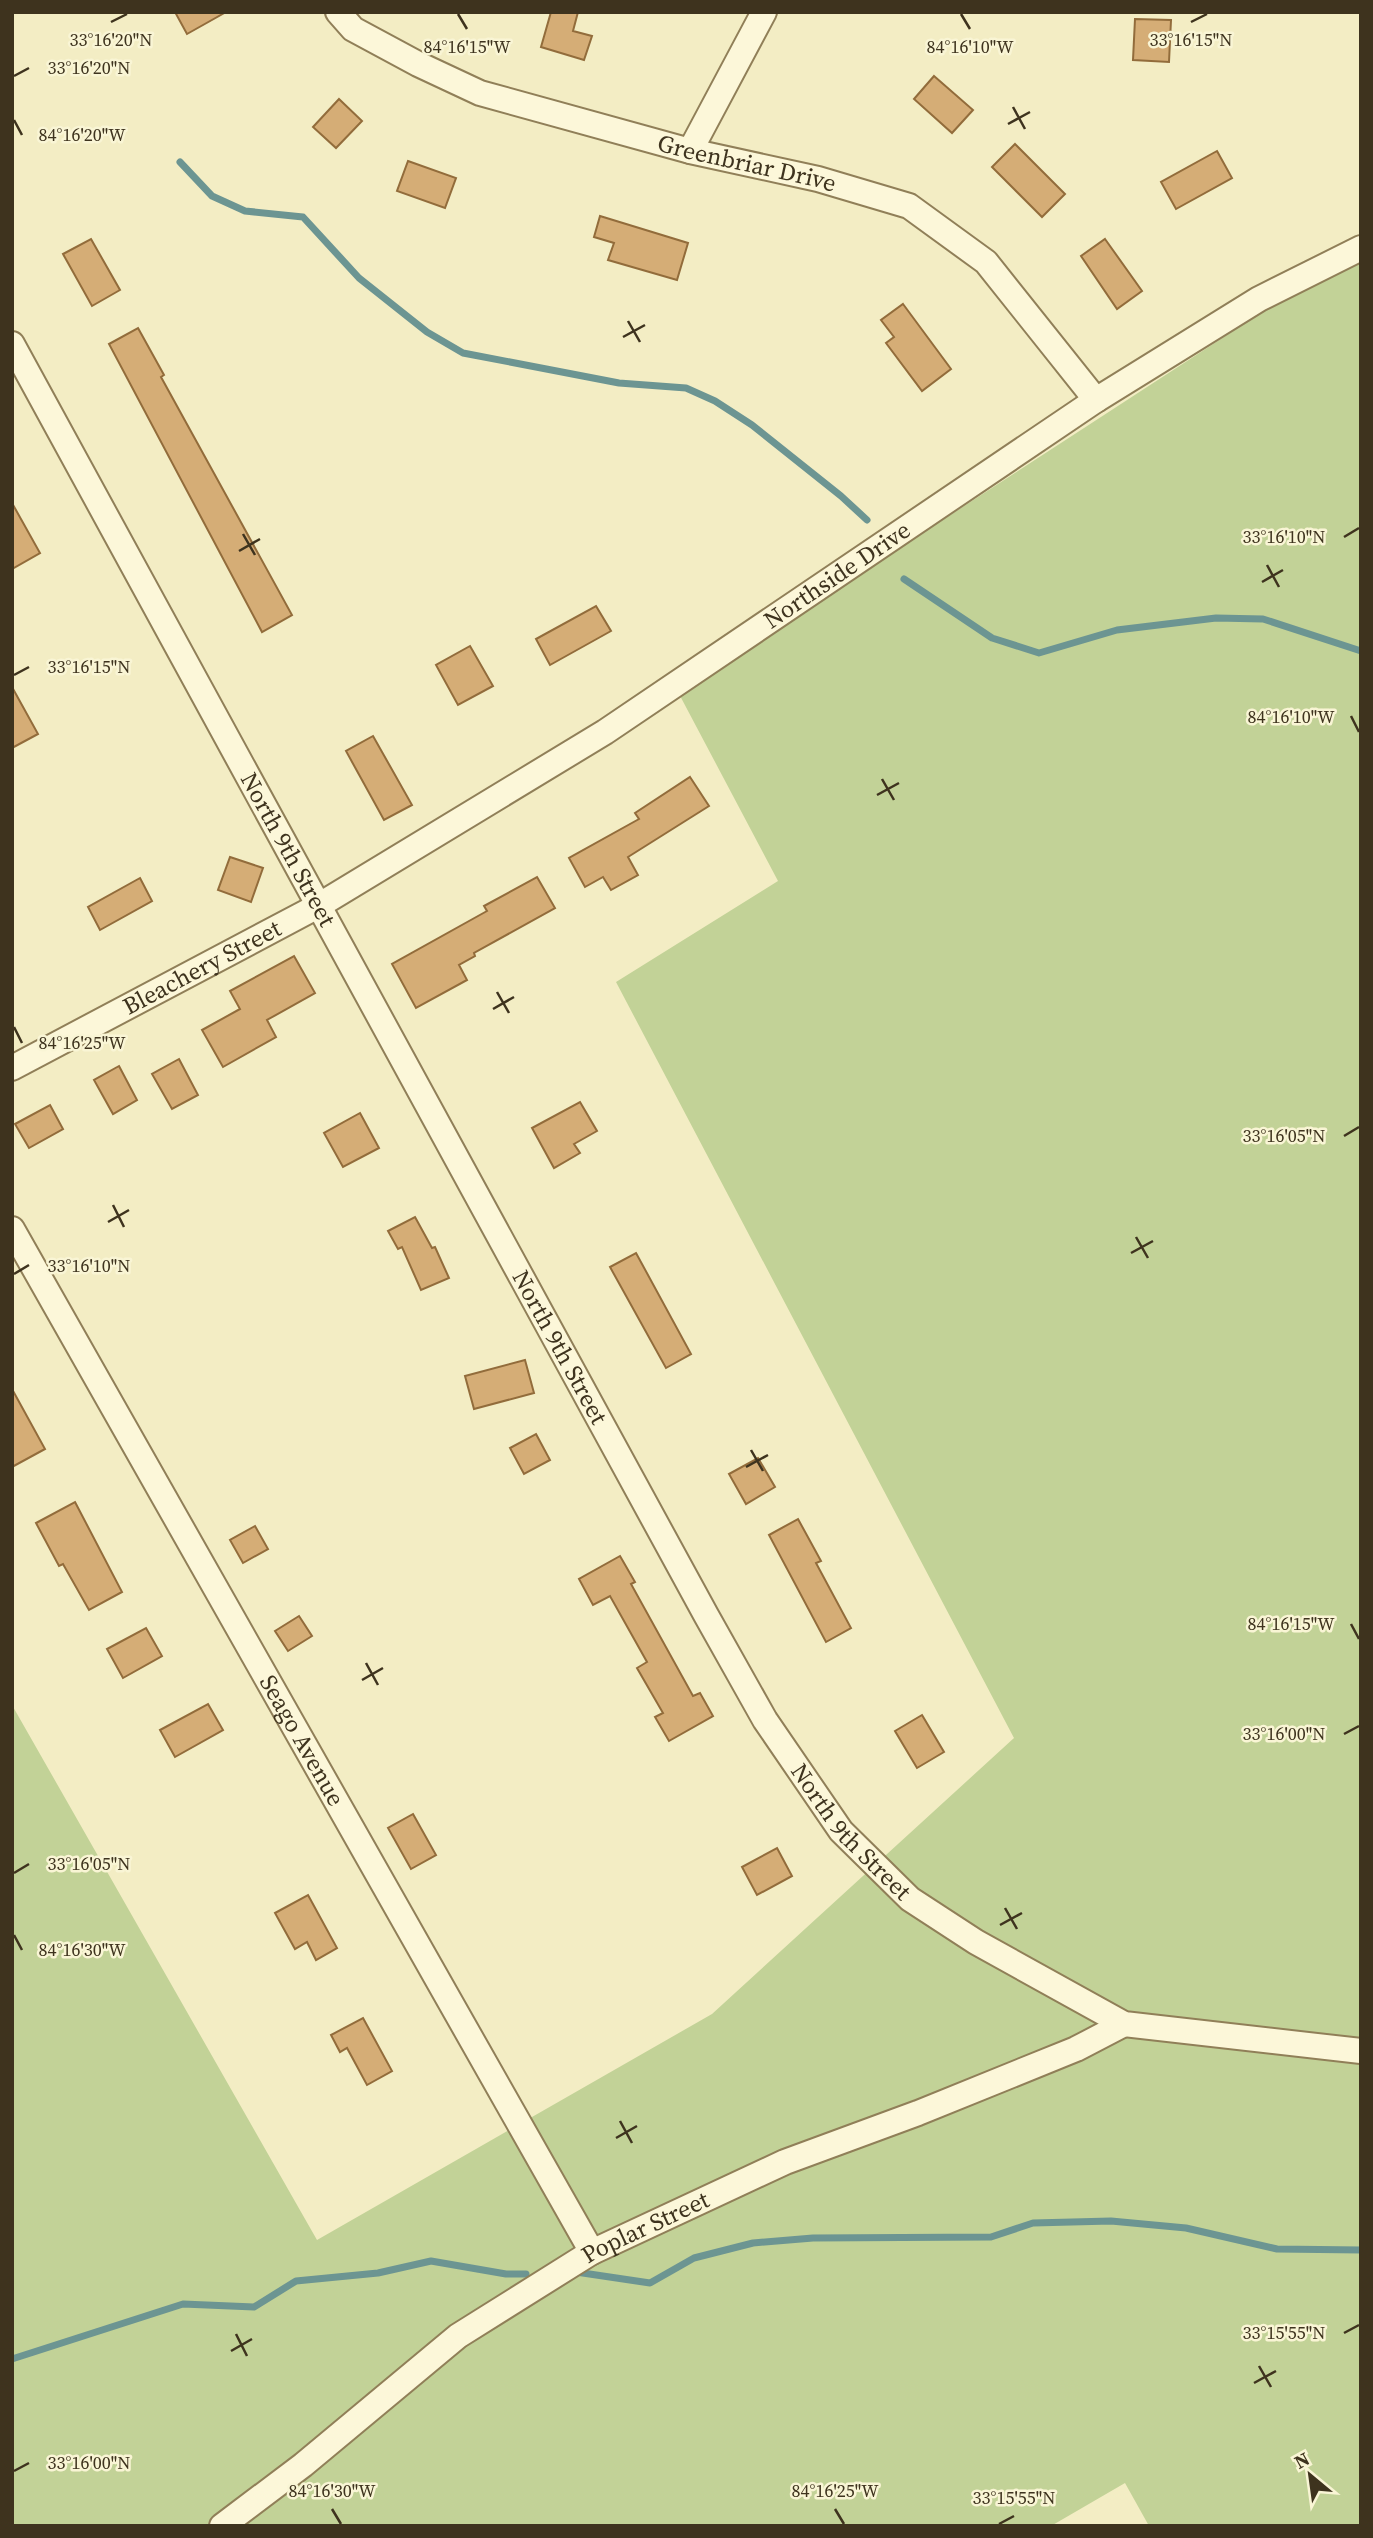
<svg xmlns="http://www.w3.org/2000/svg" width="1373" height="2538" font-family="'Source Serif 4',serif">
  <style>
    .green { fill: #c2d297 }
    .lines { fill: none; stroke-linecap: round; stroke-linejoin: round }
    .stream { stroke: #6c9592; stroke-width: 7 }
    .building { fill: #d5ad76; stroke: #926c3b; stroke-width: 2 }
    .minor-casing { stroke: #907f58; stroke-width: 28 }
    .minor { stroke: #fcf7d9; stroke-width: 24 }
    .ticks { fill: none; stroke: #3e331e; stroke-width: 2.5 }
    .labels { text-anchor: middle; stroke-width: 5; stroke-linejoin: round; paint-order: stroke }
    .street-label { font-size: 24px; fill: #3e331e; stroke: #f9f5d5 }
    .ticks-label { font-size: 18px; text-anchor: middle; fill: #3e331e; stroke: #f9f5d5; stroke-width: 5; stroke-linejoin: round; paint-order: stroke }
  </style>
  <rect width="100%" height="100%" fill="#f3edc4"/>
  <polygon class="green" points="1361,248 1361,2526 1149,2526 1125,2483 1051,2526 12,2526 12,1705 317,2240 712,2014 1014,1738 616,982 778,881 678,692"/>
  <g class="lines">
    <g class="stream">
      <polyline points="180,162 212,196 245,211 303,217 359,278 427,332 463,353 619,383 686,388 715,401 752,425 841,496 867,520"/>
      <polyline points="904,579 992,638 1039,653 1117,630 1216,618 1263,619 1361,651"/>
      <polyline points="576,2272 650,2283 694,2258 753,2243 813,2238 991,2237 1033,2223 1111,2221 1186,2228 1277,2249 1361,2250"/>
      <polyline points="12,2359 183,2304 254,2307 296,2281 378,2273 431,2261 506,2274 526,2274"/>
    </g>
  </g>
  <g class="building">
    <polygon points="175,12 226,12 187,34"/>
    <polygon points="551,12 578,12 573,31 592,36 584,60 541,47"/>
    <polygon points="1135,19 1171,20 1169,62 1133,60"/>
    <polygon points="934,76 973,110 952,133 914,99"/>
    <polygon points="339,99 362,121 336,148 313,127"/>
    <polygon points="1015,144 1065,194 1042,217 992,167"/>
    <polygon points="1217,151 1232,178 1176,209 1161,182"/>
    <polygon points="408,161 456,178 445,208 397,191"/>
    <polygon points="600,216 688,243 677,280 608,260 614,243 594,237"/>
    <polygon points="91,239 120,290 92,306 63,254"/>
    <polygon points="1105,239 1142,291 1117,309 1081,256"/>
    <polygon points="903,304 951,369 922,391 886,343 894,337 881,320"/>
    <polygon points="138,328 164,375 161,377 292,615 262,632 109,344"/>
    <polygon points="12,503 40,553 12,569"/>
    <polygon points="596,606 611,631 550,665 536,639"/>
    <polygon points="470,646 493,686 458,705 436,665"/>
    <polygon points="12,687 38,734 12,748"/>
    <polygon points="373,736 412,805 384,820 346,751"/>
    <polygon points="690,777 709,806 628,857 638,875 611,890 603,877 585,887 569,858 639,819 635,813"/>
    <polygon points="230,857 263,868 251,902 218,890"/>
    <polygon points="537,877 555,908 474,953 475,956 459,965 467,980 416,1008 392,964 487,911 484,906"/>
    <polygon points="140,878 152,901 100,930 88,907"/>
    <polygon points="294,956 315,993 267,1020 276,1037 223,1067 202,1030 240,1009 230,991"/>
    <polygon points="179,1059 198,1095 172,1109 152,1074"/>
    <polygon points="119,1066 137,1100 113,1114 94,1080"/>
    <polygon points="580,1102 597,1131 574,1144 580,1153 554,1168 532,1128"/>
    <polygon points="50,1105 63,1129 29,1148 15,1124"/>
    <polygon points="360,1113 379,1148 343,1167 324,1133"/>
    <polygon points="415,1217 432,1248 435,1247 449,1278 421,1290 402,1247 398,1249 388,1231"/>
    <polygon points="636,1253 691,1354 666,1368 610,1267"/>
    <polygon points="525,1360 534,1393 474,1409 465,1376"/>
    <polygon points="12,1389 45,1449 12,1467"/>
    <polygon points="536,1434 550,1460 524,1474 510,1448"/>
    <polygon points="758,1458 775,1487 746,1504 729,1474"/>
    <polygon points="75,1502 122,1592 89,1610 63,1564 59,1566 36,1523"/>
    <polygon points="798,1519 821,1561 816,1563 851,1628 826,1642 769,1535"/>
    <polygon points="255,1526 268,1549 243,1563 230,1540"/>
    <polygon points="620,1556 635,1582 631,1584 693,1696 700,1693 713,1716 669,1741 655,1717 663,1713 637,1668 647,1662 610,1596 593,1605 579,1579"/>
    <polygon points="299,1616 312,1636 288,1651 275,1631"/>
    <polygon points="146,1628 162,1656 123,1678 107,1649"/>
    <polygon points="208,1704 223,1730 175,1757 160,1730"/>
    <polygon points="922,1715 944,1752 917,1768 895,1731"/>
    <polygon points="413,1814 436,1855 411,1869 388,1828"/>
    <polygon points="777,1848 792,1876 757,1895 742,1867"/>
    <polygon points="308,1895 337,1948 316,1960 307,1942 295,1949 275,1913"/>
    <polygon points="363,2018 392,2071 367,2085 347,2048 340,2052 331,2035"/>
  </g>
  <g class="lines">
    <defs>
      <g id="minor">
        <path id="s1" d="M338,12L353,29L418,64L480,93L690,151L818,179L909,206L986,262L1096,400"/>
        <polyline points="690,151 764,12"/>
        <path id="s2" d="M12,344L706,1615L765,1720L841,1831L910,1899L976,1942L1124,2024L1361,2051"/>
        <path id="s3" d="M12,1068L318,906L605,732L1096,400L1259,299L1361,248"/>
        <path id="s4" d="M12,1229L592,2252"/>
        <path id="s5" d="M222,2526L303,2465L458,2336L592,2252L785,2162L918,2113L1076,2049L1124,2024"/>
      </g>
    </defs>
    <use href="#minor" class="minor-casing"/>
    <use href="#minor" class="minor"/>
  </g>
  <path class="ticks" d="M458,14L467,29M961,14L970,29M111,22L127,14M1191,22L1207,14M14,76L29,68M1013,107L1025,129M14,120L22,135M1008,124L1030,112M628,321L640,342M623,337L645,325M243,534L255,555M1344,537L1359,528M239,551L260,539M1267,565L1279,587M1262,582L1283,570M14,675L29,667M1351,716L1359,732M882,779L894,800M877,795L899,783M497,992L509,1013M493,1009L514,997M14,1027L22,1043M1344,1136L1359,1127M113,1205L124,1227M108,1222L129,1210M1136,1237L1148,1258M1131,1253L1153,1241M14,1274L29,1265M751,1450L763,1471M746,1467L768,1455M1351,1624L1359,1639M366,1663L378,1685M362,1680L383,1668M1344,1734L1359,1726M14,1873L29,1864M1005,1908L1017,1929M1000,1925L1022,1913M14,1935L22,1950M620,2121L632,2143M616,2138L637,2126M1344,2333L1359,2325M236,2334L247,2356M231,2351L252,2339M1259,2366L1271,2387M1254,2383L1276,2371M14,2471L29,2463M332,2509L341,2524M835,2509L844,2524M999,2524L1014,2516"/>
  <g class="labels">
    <g class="street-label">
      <text dy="8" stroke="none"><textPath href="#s1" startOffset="441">Greenbriar Drive</textPath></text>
      <text dy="8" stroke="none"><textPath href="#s3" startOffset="962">Northside Drive</textPath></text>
      <text dy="8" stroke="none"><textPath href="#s2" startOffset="576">North 9th Street</textPath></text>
      <text dy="8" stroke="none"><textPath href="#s3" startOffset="215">Bleachery Street</textPath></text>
      <text dy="8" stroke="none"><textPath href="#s2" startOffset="1143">North 9th Street</textPath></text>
      <text dy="8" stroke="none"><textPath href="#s4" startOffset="588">Seago Avenue</textPath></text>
      <text dy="8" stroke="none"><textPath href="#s2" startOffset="1710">North 9th Street</textPath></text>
      <text dy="8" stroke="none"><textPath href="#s5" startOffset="520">Poplar Street</textPath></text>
    </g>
  </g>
  <g class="ticks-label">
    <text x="111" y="46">33°16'20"N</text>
    <text x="1191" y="46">33°16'15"N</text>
    <text x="467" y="53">84°16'15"W</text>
    <text x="970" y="53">84°16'10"W</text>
    <text x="89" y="74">33°16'20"N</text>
    <text x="82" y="141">84°16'20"W</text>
    <text x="1284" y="543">33°16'10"N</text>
    <text x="89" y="673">33°16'15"N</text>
    <text x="1291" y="723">84°16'10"W</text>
    <text x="82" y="1049">84°16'25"W</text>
    <text x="1284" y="1142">33°16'05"N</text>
    <text x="89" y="1272">33°16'10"N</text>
    <text x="1291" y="1630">84°16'15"W</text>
    <text x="1284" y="1740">33°16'00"N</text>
    <text x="89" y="1870">33°16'05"N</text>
    <text x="82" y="1956">84°16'30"W</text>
    <text x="1284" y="2339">33°15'55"N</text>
    <text x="89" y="2469">33°16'00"N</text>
    <text x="332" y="2497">84°16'30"W</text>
    <text x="835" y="2497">84°16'25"W</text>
    <text x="1014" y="2504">33°15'55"N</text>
  </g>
  <rect width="1373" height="2538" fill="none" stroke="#3e331e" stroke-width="28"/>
  <g transform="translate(1310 2475) rotate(331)" stroke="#f9f5d5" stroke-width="5" paint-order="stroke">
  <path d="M0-5L12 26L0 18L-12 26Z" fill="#3e331e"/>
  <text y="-10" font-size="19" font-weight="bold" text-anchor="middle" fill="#3e331e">N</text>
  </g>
</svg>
